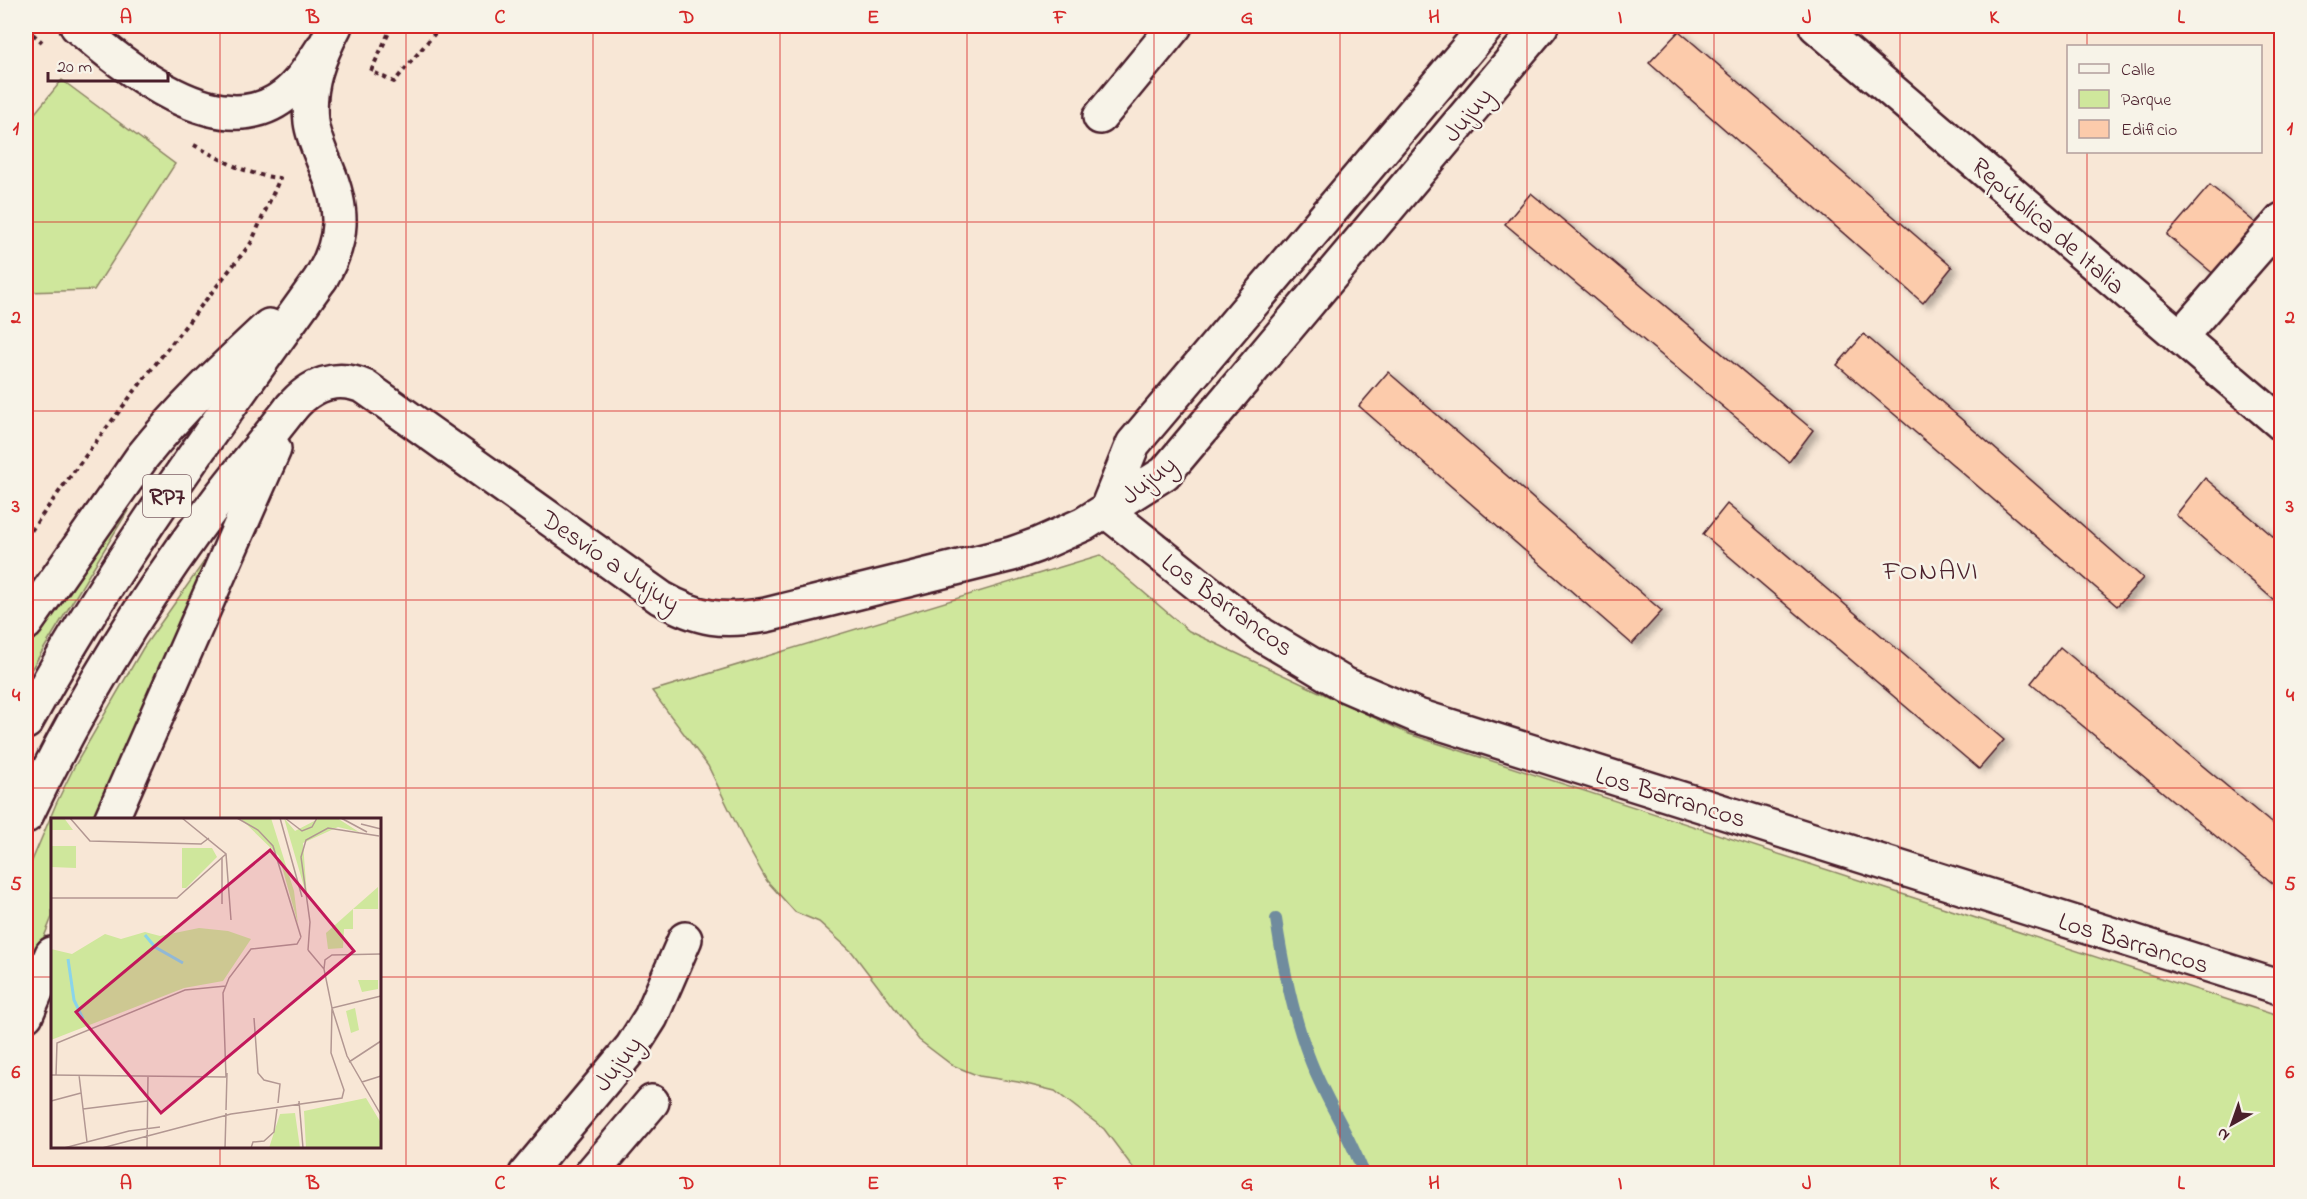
<svg xmlns="http://www.w3.org/2000/svg" width="2307" height="1199" font-family="'Indie Flower',sans-serif">
  <style>
    .green { fill: #cfe79c; stroke: #8c8364; stroke-width: 1.5 }
    .lines { fill: none; stroke-linecap: round; stroke-linejoin: round }
    .stream { stroke: #708c9e; stroke-width: 12 }
    .building { fill: #fccbab; stroke: #4a1f2b; stroke-width: 1.5; filter: url(#shadow) }
    .minor-casing { stroke: #4a1f2b; stroke-width: 38 }
    .primary-casing { stroke: #4a1f2b; stroke-width: 38 }
    .motorway-casing { stroke: #4a1f2b; stroke-width: 38 }
    .path { stroke: #4a1f2b; stroke-width: 4; stroke-dasharray: 4.5 4.5; stroke-linecap: butt }
    .minor { stroke: #f7f3e8; stroke-width: 33 }
    .primary { stroke: #f7f3e8; stroke-width: 33 }
    .motorway { stroke: #f7f3e8; stroke-width: 33 }
    .grid { fill: none; stroke: #d62828; stroke-width: 1.5; stroke-opacity: 0.55 }
    .labels { text-anchor: middle; stroke-width: 5; stroke-linejoin: round; paint-order: stroke }
    .shield { fill: #f7f3e8; stroke: #7e5f64; stroke-width: 1.5 }
    .shield-label { font-size: 24px; font-weight: bold; fill: #4a1f2b }
    .street-label { font-size: 26px; fill: #4a1f2b; stroke: #f7f3e8 }
    .neighbourhood-label { font-size: 27px; letter-spacing: 1.5px; fill: #4a1f2b; stroke: #f7f3e8 }
    .inset-river { fill: none; stroke: #8ad4ea; stroke-width: 3 }
    .inset-road { fill: none; stroke: #b29792; stroke-width: 1.5 }
    .view { fill: #c2185b; fill-opacity: 0.15; stroke: #c2185b; stroke-width: 3 }
    .inset-edge { fill: none; stroke: #4a1f2b; stroke-width: 3 }
    .neatline { fill: none; stroke: #d62828; stroke-width: 2 }
    .grid-label { font-size: 20px; text-anchor: middle; font-weight: bold; fill: #d62828 }
  </style>
  <defs>
    <filter id="shadow"><feDropShadow dx="6" dy="4" stdDeviation="3" flood-color="#0004"/></filter>
  </defs>
  <rect width="100%" height="100%" fill="#f8e7d6"/>
  <filter id="ink" filterUnits="userSpaceOnUse"><feTurbulence type="fractalNoise" baseFrequency=".0167" numOctaves="2"/><feDisplacementMap in="SourceGraphic" scale="12" xChannelSelector="R" yChannelSelector="G"/><feConvolveMatrix kernelMatrix="1 2 1 2 8 2 1 2 1" color-interpolation-filters="sRGB"/></filter>
  <g filter="url(#ink)">
    <g class="green">
      <polygon points="62,80 175,164 94,290 26,292 26,124"/>
      <polygon points="129,509 26,678 26,646"/>
      <polygon points="235,518 172,640 93,819 52,820 52,917 26,982 26,875 56,804 74,767 143,648"/>
      <polygon points="1100,555 1189,631 1409,734 2281,1017 2281,1173 1137,1173 1104,1129 1055,1091 1018,1082 979,1076 952,1065 919,1040 852,952 819,922 795,912 767,881 746,844 708,766 652,691"/>
    </g>
    <g class="lines">
      <path class="stream" d="M1276,919C1283,966 1292,1013 1309,1057C1324,1098 1349,1133 1364,1174"/>
    </g>
    <g class="building">
      <polygon points="1679,31 1952,267 1923,303 1649,63"/>
      <polygon points="2210,185 2265,231 2222,281 2167,235"/>
      <polygon points="1531,193 1813,430 1789,462 1505,224"/>
      <polygon points="1864,334 2143,578 2117,606 1837,365"/>
      <polygon points="1388,372 1662,611 1632,644 1359,406"/>
      <polygon points="2205,478 2282,544 2282,607 2176,515"/>
      <polygon points="1727,504 2004,740 1979,769 1703,534"/>
      <polygon points="2060,647 2282,832 2282,891 2031,683"/>
    </g>
    <g class="lines">
      <defs>
        <g id="minor">
          <path d="M77,26C125,67 219,146 284,96C300,84 311,66 322,49"/>
          <polyline points="1816,26 2282,424"/>
          <polyline points="1100,117 1175,26"/>
          <polyline points="2180,337 2282,220"/>
          <polyline points="1106,511 1262,635 1346,685 1418,716 2282,988"/>
          <polyline points="526,1174 632,1047 651,1017 685,939"/>
          <polyline points="591,1174 652,1102"/>
        </g>
        <g id="primary">
          <path d="M321,278C344,240 344,210 327,169C321,154 313,138 311,122C307,86 319,56 335,26"/>
          <path d="M291,408C310,385 336,374 365,387L661,598C700,620 723,622 766,615L1012,554L1037,545L1084,524L1165,473L1541,26"/>
          <polyline points="1106,511 1133,444 1487,26"/>
        </g>
        <g id="motorway">
          <path d="M26,623L142,457C180,409 224,368 269,326"/>
          <path d="M26,722C111,566 218,422 321,278"/>
          <path d="M26,816C78,706 146,595 220,497C243,467 268,438 291,408"/>
          <polyline points="111,820 274,449"/>
          <polyline points="26,1015 52,954"/>
        </g>
      </defs>
      <use href="#minor" class="minor-casing"/>
      <use href="#primary" class="primary-casing"/>
      <use href="#motorway" class="motorway-casing"/>
      <g class="path">
        <polyline points="392,26 371,71 394,82 441,26"/>
        <polyline points="26,28 42,42"/>
        <path d="M26,538C97,437 174,340 251,243L280,178C248,176 222,160 194,145"/>
      </g>
      <use href="#minor" class="minor"/>
      <use href="#primary" class="primary"/>
      <use href="#motorway" class="motorway"/>
    </g>
  </g>
  <path class="grid" d="M220,26V820M406,26V1174M593,26V1174M780,26V1174M967,26V1174M1154,26V1174M1340,26V1174M1527,26V1174M1714,26V1174M1900,26V1174M2087,26V46M2087,152V1174M26,222H2282M26,411H2282M26,600H2282M26,788H2282M26,977H52M380,977H2282M220,1146V1174"/>
  <g class="labels">
    <rect class="shield" x="143" y="475" width="48" height="42" rx="4.5"/>
    <g class="shield-label">
      <text x="167" y="504">RP7</text>
    </g>
    <g class="street-label">
      <text transform="translate(1467 114) rotate(-50)" y="9">Jujuy</text>
      <text transform="translate(2049 225) rotate(41)" y="9">República de Italia</text>
      <text transform="translate(1148 479) rotate(-38)" y="9">Jujuy</text>
      <text transform="translate(611 560) rotate(34)" y="9">Desvío a Jujuy</text>
      <text transform="translate(1228 604) rotate(36)" y="9">Los Barrancos</text>
      <text transform="translate(1671 796) rotate(17)" y="9">Los Barrancos</text>
      <text transform="translate(2134 942) rotate(17)" y="9">Los Barrancos</text>
      <text transform="translate(617 1063) rotate(-52)" y="9">Jujuy</text>
    </g>
    <g class="neighbourhood-label">
      <text x="1931" y="579">FONAVI</text>
    </g>
  </g>
  <g transform="translate(51 818)">
    <rect width="330" height="330" fill="#f8e7d6"/>
    <path d="M0,0H13L22,12H0ZM189,0H220L243,73L247,106L228,38ZM233,0L244,13L269,0H286L308,14L287,9L252,25L256,79ZM0,28H25V50L0,49ZM131,30H161L166,39L135,70H131ZM327,69V91H302V111H293L292,130L277,131L275,115L302,91ZM148,110L177,113L200,121L172,163L133,170L0,222V131L21,136L54,116L70,121L94,114L109,118ZM307,162H327V171L311,174ZM304,190L308,212L300,215L295,193ZM315,280L330,305V330H255L253,293ZM244,295L249,330H218L229,296Z" fill="#cfe79c"/>
    <path class="inset-river" d="M94,117L104,129L132,145M17,141L23,182L32,201"/>
    <path class="inset-road" d="M19,0L39,23L150,26L158,20M131,0L175,36L180,102M186,0L207,12L222,28L250,119M229,0L251,79M234,0L251,13L261,9L266,0M290,0L316,14M310,6L330,11M0,80H126L175,36M171,86V39M257,132L259,104L250,39L255,22L277,10L328,18M273,151L274,142L281,137L330,136M330,178L281,190L296,238L330,297M203,200L207,255L213,262L229,266L227,285M298,244L330,223M0,257L175,259M5,257L6,225L134,172L175,168M28,257L36,324M175,259L172,175L178,160L200,131L246,126L250,119M311,264L330,258M0,283L30,275M248,283L252,330M32,291L96,283M175,292L176,255M13,330L78,313L109,309M51,330L180,296L291,280L293,272L280,235L281,190L273,151L257,132M96,330L97,258M174,330L175,295M200,330L202,324L213,323L223,314L226,291"/>
    <path class="view" d="M219,32L303,133L110,295L25,194Z"/>
    <rect width="330" height="330" class="inset-edge"/>
  </g>
  <rect width="2307" height="1199" fill="none" stroke="#f7f3e8" stroke-width="66"/>
  <rect x="2067" y="45" width="195" height="108" fill="#f7f3e8" stroke="#b29e9c" stroke-width="1.5"/>
  <rect x="2079" y="64" width="30" height="9" fill="#f7f3e8" stroke="#b29e9c" stroke-width="1.5"/>
  <text x="2121" y="75" font-size="18" fill="#4a1f2b">Calle</text>
  <rect x="2079" y="90" width="30" height="18" fill="#cfe79c" stroke="#b29e9c" stroke-width="1.5"/>
  <text x="2121" y="105" font-size="18" fill="#4a1f2b">Parque</text>
  <rect x="2079" y="120" width="30" height="18" fill="#fccbab" stroke="#b29e9c" stroke-width="1.5"/>
  <text x="2121" y="135" font-size="18" fill="#4a1f2b">Edificio</text>
  <g transform="translate(2232 1124) rotate(220)" stroke="#f7f3e8" stroke-width="4.5" paint-order="stroke">
  <path d="M0-4.5L10 22L0 15L-10 22Z" fill="#4a1f2b"/>
  <text y="-9" font-size="16" font-weight="bold" text-anchor="middle" fill="#4a1f2b">N</text>
  </g>
  <path d="M48 72v9h120v-9" fill="none" stroke="#4a1f2b" stroke-width="3"/>
  <text x="57" y="72" font-size="18" fill="#4a1f2b" stroke="#f7f3e8" stroke-width="4.5" paint-order="stroke">20 m</text>
  <rect x="33" y="33" width="2241" height="1133" class="neatline"/>
  <g class="grid-label">
    <text x="126" y="23">A</text>
    <text x="313" y="23">B</text>
    <text x="500" y="23">C</text>
    <text x="687" y="23">D</text>
    <text x="873" y="23">E</text>
    <text x="1060" y="23">F</text>
    <text x="1247" y="23">G</text>
    <text x="1434" y="23">H</text>
    <text x="1620" y="23">I</text>
    <text x="1807" y="23">J</text>
    <text x="1994" y="23">K</text>
    <text x="2181" y="23">L</text>
    <text x="16" y="134">1</text>
    <text x="2290" y="134">1</text>
    <text x="16" y="323">2</text>
    <text x="2290" y="323">2</text>
    <text x="16" y="512">3</text>
    <text x="2290" y="512">3</text>
    <text x="16" y="701">4</text>
    <text x="2290" y="701">4</text>
    <text x="16" y="890">5</text>
    <text x="2290" y="890">5</text>
    <text x="16" y="1078">6</text>
    <text x="2290" y="1078">6</text>
    <text x="126" y="1189">A</text>
    <text x="313" y="1189">B</text>
    <text x="500" y="1189">C</text>
    <text x="687" y="1189">D</text>
    <text x="873" y="1189">E</text>
    <text x="1060" y="1189">F</text>
    <text x="1247" y="1189">G</text>
    <text x="1434" y="1189">H</text>
    <text x="1620" y="1189">I</text>
    <text x="1807" y="1189">J</text>
    <text x="1994" y="1189">K</text>
    <text x="2181" y="1189">L</text>
  </g>
</svg>
